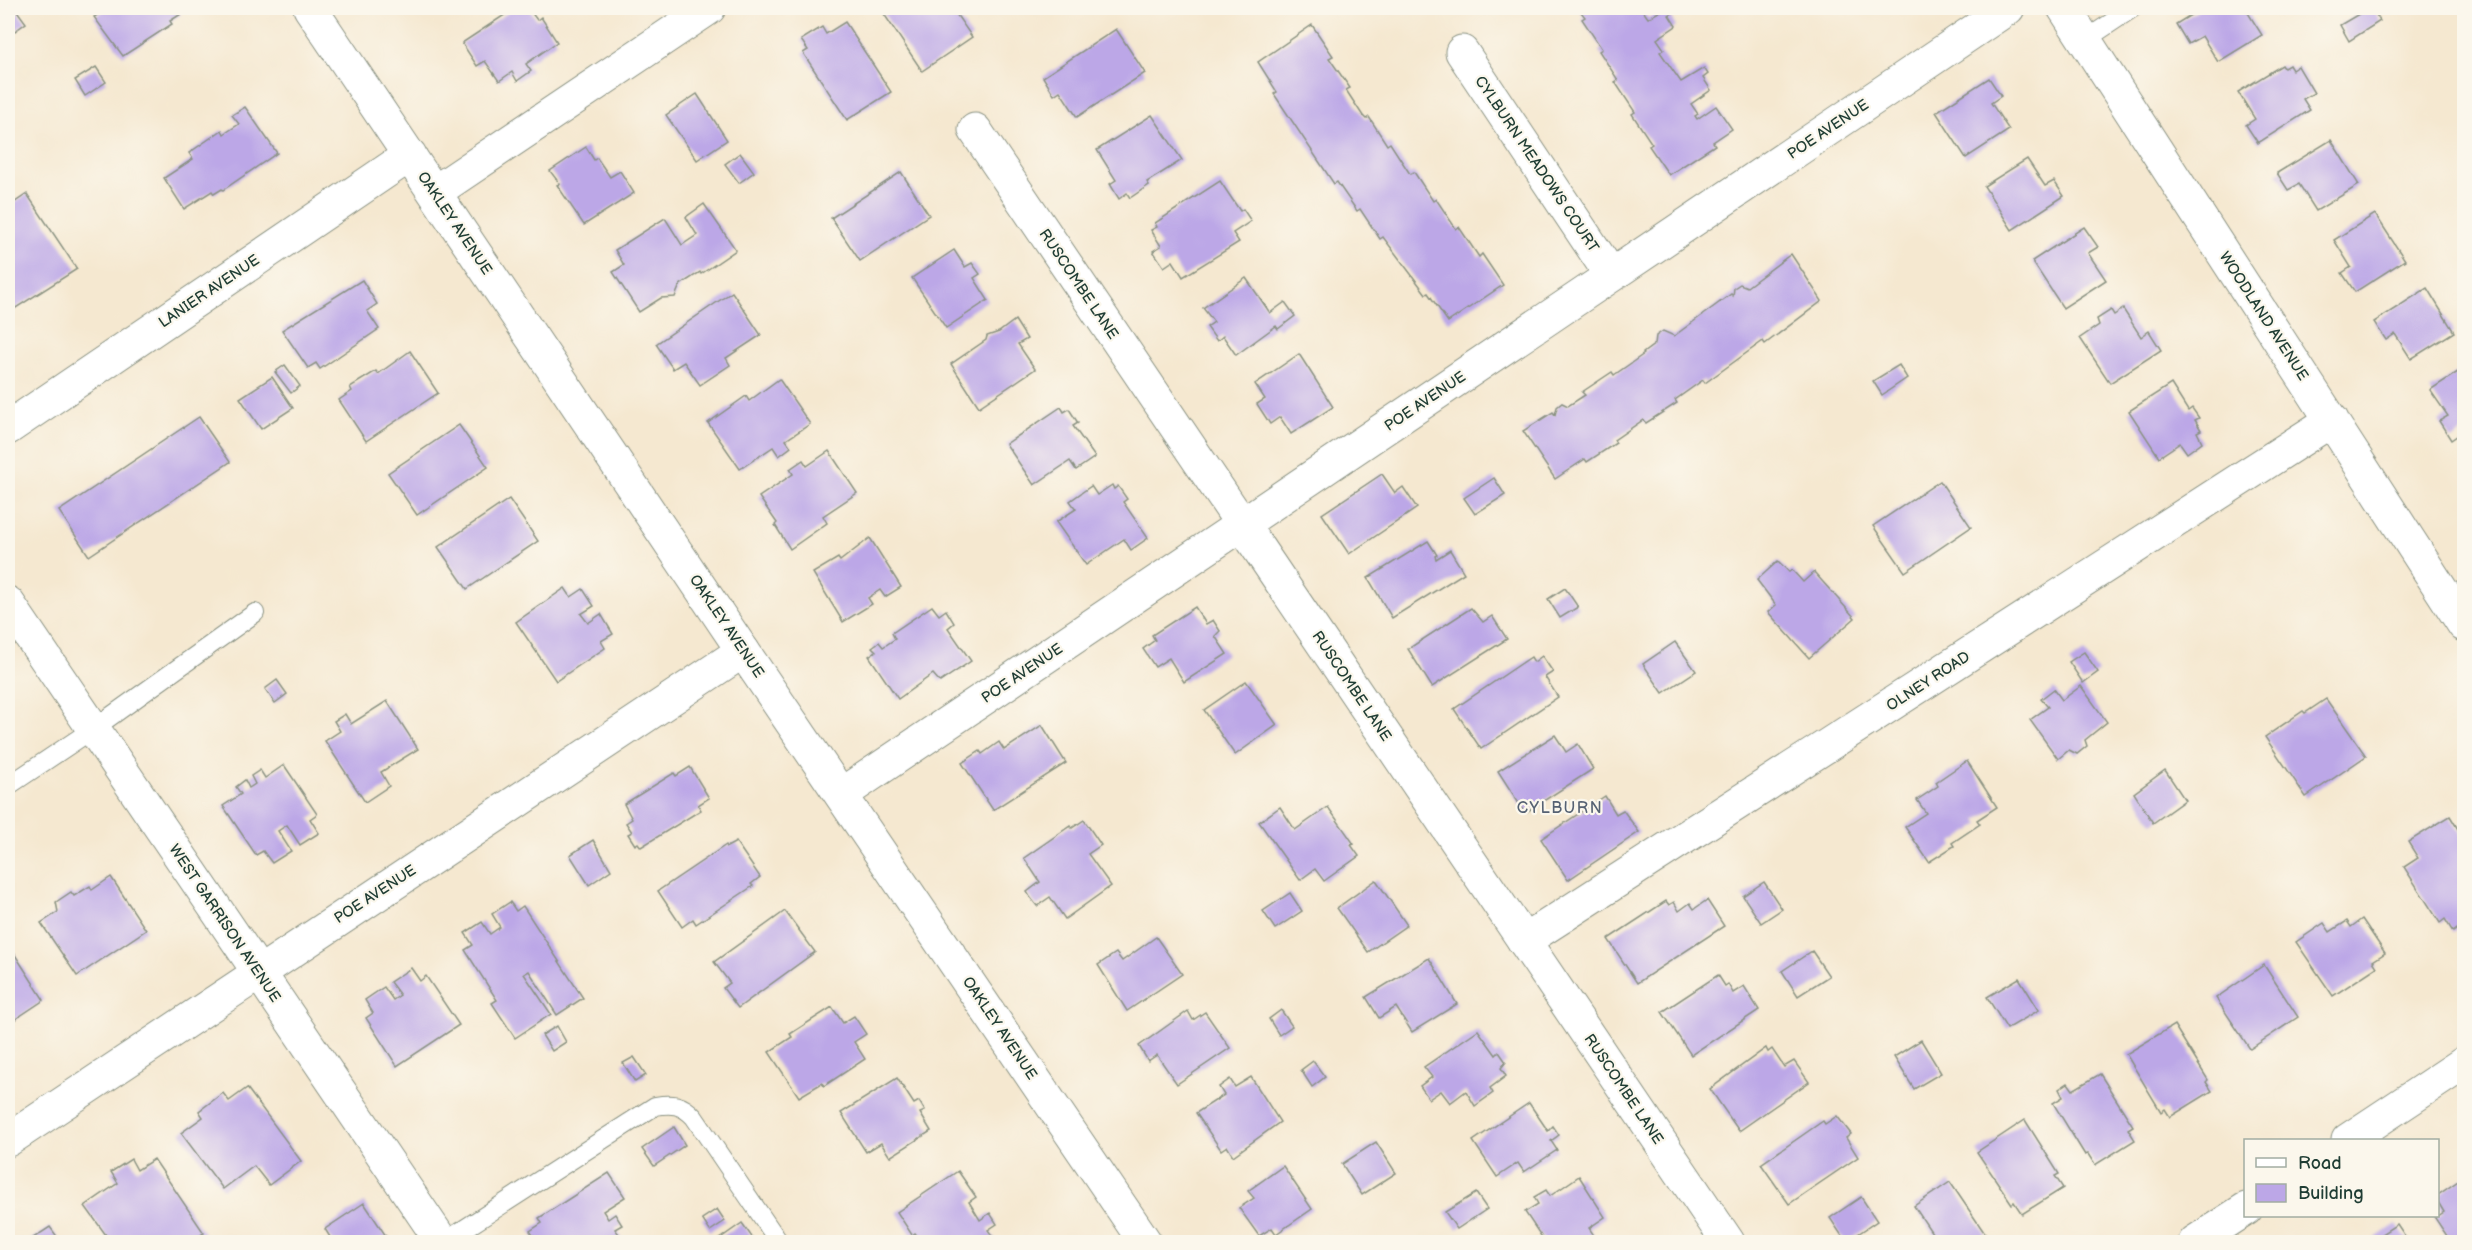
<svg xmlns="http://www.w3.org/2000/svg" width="2472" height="1250" font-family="'Balsamiq Sans',sans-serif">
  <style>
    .building { fill: #bca7e7 }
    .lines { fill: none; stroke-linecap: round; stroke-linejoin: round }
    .service-casing { stroke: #8a9282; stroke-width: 20 }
    .minor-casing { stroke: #8a9282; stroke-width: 35 }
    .service { stroke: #fff; stroke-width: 18 }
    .minor { stroke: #fff; stroke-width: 33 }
    .labels { text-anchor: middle; stroke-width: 4.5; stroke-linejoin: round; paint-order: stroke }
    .street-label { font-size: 15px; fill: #1f3d34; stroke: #fbf7ec }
    .neighbourhood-label { font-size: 16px; letter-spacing: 1.5px; fill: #566273; stroke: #fbf7ec }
  </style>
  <rect width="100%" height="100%" fill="#fbf7ec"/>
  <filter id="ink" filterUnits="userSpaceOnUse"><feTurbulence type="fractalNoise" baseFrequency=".0167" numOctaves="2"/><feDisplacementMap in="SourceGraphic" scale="12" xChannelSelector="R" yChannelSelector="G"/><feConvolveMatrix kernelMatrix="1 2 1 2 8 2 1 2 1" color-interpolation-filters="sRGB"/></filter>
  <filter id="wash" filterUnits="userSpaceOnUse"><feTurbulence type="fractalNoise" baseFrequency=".008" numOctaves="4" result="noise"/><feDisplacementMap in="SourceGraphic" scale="24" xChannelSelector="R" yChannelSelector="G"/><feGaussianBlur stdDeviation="1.35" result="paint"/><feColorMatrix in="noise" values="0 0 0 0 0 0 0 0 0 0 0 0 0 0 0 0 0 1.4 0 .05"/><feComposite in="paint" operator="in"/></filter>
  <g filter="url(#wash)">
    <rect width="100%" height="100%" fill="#f5e8d0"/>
    <g id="blocks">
      <g class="building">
        <polygon points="8,8 15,8 26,23 8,36"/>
        <polygon points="108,8 176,8 181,14 170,21 172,24 123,56 94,17"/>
        <polygon points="447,8 465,8 452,16"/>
        <polygon points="515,8 528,8 537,20 541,17 557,42 526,64 531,71 517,81 512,72 499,81 485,61 477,66 462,43"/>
        <polygon points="880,8 952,8 972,37 922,71"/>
        <polygon points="1578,8 1641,8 1648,18 1666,8 1673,8 1676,11 1669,15 1676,26 1657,39 1664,49 1660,52 1681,82 1704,68 1708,74 1703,78 1711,90 1691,104 1698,114 1695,116 1697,119 1716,106 1732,129 1713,142 1715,145 1669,175 1649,146 1652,144 1632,114 1635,112 1615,82 1618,80 1599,51 1602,49 1582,19 1585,17"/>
        <polygon points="2202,8 2245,8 2262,35 2218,62 2202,36 2188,44 2176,24"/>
        <polygon points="2369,8 2372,8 2380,21 2349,41 2340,25"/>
        <polygon points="845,22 891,92 847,120 803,53 808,50 801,40 822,27 826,34"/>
        <polygon points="1312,25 1333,56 1329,58 1350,88 1346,90 1363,116 1366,119 1369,117 1387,145 1390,143 1410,174 1414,172 1433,201 1436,199 1456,229 1459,227 1479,257 1482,254 1503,285 1448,322 1428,293 1426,294 1383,237 1380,239 1360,209 1357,211 1337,182 1334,184 1274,94 1277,92 1258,62"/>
        <polygon points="1116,29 1145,73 1077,117 1060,91 1054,95 1043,77"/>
        <polygon points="2282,65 2284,68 2289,65 2292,70 2298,66 2314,93 2303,99 2310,110 2258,143 2246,125 2255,119 2238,92"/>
        <polygon points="96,67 106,82 85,96 75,80"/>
        <polygon points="1989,78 2001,96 1991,103 2009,130 1966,158 1936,112"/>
        <polygon points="697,94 727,140 697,160 666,115"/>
        <polygon points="245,107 277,153 223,190 222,189 214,194 212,191 184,209 164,178 193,159 189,153 222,130 224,134 239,124 232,115"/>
        <polygon points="1152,115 1182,160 1147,182 1149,185 1130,198 1127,193 1119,199 1110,184 1116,180 1097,150"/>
        <polygon points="2331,140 2359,185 2316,211 2299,184 2288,190 2277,173"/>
        <polygon points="586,147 594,160 597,158 610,177 620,171 634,193 584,225 557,185 560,184 550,171"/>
        <polygon points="740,153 754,172 739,183 725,164"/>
        <polygon points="2027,159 2045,186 2054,181 2064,196 2012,230 1984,186"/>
        <polygon points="901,172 929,215 860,261 831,218"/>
        <polygon points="1220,181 1240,211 1243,209 1251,221 1233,233 1239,242 1183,277 1173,261 1164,267 1153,251 1161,246 1151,230 1157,227 1155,223"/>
        <polygon points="27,194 77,269 8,313 8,207"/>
        <polygon points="704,204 736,250 701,274 700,272 680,285 675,297 661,298 639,312 613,272 624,265 615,250 665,218 682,245 697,235 686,217"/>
        <polygon points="2375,214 2405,260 2355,292 2342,273 2351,267 2334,240"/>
        <polygon points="2084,227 2098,247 2088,253 2106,280 2063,308 2032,261"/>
        <polygon points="954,250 965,267 972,263 980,274 974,278 988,300 946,328 912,278"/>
        <polygon points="1791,254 1822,301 1765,344 1763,341 1705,383 1703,380 1675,400 1677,403 1646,423 1643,420 1614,440 1616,443 1587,462 1585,459 1555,479 1523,431 1553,412 1555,415 1557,407 1562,403 1568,406 1585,395 1582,392 1612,372 1614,375 1644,354 1643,353 1655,344 1656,336 1663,331 1674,336 1731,294 1733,296 1734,288 1740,284 1747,287"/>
        <polygon points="1246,278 1270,313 1285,302 1295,316 1278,329 1276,326 1236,355 1223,336 1217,341 1207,327 1214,322 1203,308"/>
        <polygon points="362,280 377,304 367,311 379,329 320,369 316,363 308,368 282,330"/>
        <polygon points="2427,288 2454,332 2411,359 2395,334 2386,340 2374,322"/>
        <polygon points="732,292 761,335 726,358 730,365 700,385 684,362 673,369 656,344"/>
        <polygon points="2123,309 2141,337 2149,331 2161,350 2110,383 2080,338 2099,325 2097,319 2111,310 2114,315"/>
        <polygon points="1015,320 1027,339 1018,344 1035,369 979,407 951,364 986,340 987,336 999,332"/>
        <polygon points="410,351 438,393 366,441 339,400 352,391 350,387 376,371 378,374"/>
        <polygon points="1299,354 1333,407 1291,434 1280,417 1270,424 1257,404 1265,399 1255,384"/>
        <polygon points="285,365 300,386 291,393 275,372"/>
        <polygon points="1899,365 1907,378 1882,395 1873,381"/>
        <polygon points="2464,368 2464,431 2451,440 2439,421 2448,416 2430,390"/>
        <polygon points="272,377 293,408 261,429 240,398"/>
        <polygon points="779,379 810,424 786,440 791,447 779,456 773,447 740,469 708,423 746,396 749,401"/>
        <polygon points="2171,384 2188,411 2192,408 2199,418 2195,420 2201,430 2197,432 2202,442 2187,453 2180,443 2159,457 2129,411"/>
        <polygon points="1061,407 1064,412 1069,409 1078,423 1073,426 1095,457 1076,470 1070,461 1034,485 1006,444"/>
        <polygon points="199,417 230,462 89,556 59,511"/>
        <polygon points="459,425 488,467 417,515 388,473"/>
        <polygon points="829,451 857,493 823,516 827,523 790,549 775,525 777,523 759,497 793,474 790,469 803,460 807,466"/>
        <polygon points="1382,474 1395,493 1403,487 1417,508 1349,554 1322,514"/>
        <polygon points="1494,478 1505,495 1475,514 1464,498"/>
        <polygon points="1940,481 1971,527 1905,572 1873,526"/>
        <polygon points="1112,485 1114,489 1118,486 1127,499 1123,502 1148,538 1131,550 1124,539 1086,565 1056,522 1076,509 1070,501 1091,486 1097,495"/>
        <polygon points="509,499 538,541 467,589 438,547"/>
        <polygon points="870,538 901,587 885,597 880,590 868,598 872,604 843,622 813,573 838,558 840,561"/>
        <polygon points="1428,541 1437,555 1435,556 1436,559 1450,550 1464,573 1392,618 1368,578"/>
        <polygon points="1778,561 1789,572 1792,570 1803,582 1814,572 1855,618 1809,658 1768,612 1776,605 1757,580"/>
        <polygon points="565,588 571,597 583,589 594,606 581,614 588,623 601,614 613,634 601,641 605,648 556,681 516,622"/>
        <polygon points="1565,588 1578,607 1560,618 1548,599"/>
        <polygon points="932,606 939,615 946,610 954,623 948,628 971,661 940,682 933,674 898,699 869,656 876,651 872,647 879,642 883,647 895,639 892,633"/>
        <polygon points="1195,607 1206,624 1213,620 1220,631 1215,636 1227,654 1184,682 1169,658 1155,667 1143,649 1155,640 1152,635"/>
        <polygon points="1471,608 1483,622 1492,616 1507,639 1432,687 1408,649"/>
        <polygon points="1675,642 1696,671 1663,693 1643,664"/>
        <polygon points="2084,652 2098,672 2083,683 2069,662"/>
        <polygon points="1542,656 1553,672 1545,677 1558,697 1481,749 1454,709 1531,657 1534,662"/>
        <polygon points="277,680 287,694 275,703 265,689"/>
        <polygon points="1246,681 1277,725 1235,755 1204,710"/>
        <polygon points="2081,686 2107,722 2085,740 2087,746 2077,754 2069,750 2058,759 2030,720 2048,707 2041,699 2054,689 2062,700"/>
        <polygon points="2326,699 2366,756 2306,797 2265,737 2303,711 2305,713"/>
        <polygon points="387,701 418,749 381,772 389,786 365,802 325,741 340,731 334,721 345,714 351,724"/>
        <polygon points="1042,725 1066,763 993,810 962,763 980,751 982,754 999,742 1004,750"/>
        <polygon points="1555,735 1566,752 1578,744 1593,769 1525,813 1498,771"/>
        <polygon points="1967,761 1997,807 1977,820 1980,824 1952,843 1954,846 1929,862 1905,827 1926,813 1917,800 1938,786 1936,782"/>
        <polygon points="284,765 317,814 310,819 319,833 300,845 287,825 278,831 291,851 272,863 263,851 256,855 223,806 241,794 236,787 245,780 249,788 255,784 251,776 260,770 265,778"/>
        <polygon points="690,767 709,798 698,805 701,810 641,847 638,843 635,845 628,834 632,832 626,823 632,819 624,804 674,773 676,776"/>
        <polygon points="2165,770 2185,800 2153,823 2134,793"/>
        <polygon points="1605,796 1616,814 1623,810 1639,832 1568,880 1541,839"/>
        <polygon points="1280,807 1295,830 1328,807 1354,844 1351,845 1359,856 1324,881 1315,869 1300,880 1259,822"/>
        <polygon points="2450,816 2464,839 2464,924 2453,932 2445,919 2440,923 2404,867 2418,858 2408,842"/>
        <polygon points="1084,820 1101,845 1088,854 1111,886 1065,919 1050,897 1037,906 1030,897 1027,892 1040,882 1024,858 1070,826 1072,828"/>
        <polygon points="593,840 611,870 589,885 570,855"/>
        <polygon points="736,842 760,877 751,884 753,886 696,924 693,919 682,927 658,891 726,845 727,847"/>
        <polygon points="111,877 146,930 77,976 41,923 58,912 56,902 71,892 74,896 90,886 92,890"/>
        <polygon points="1376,880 1407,925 1368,952 1337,908"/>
        <polygon points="1764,882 1782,909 1761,923 1743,896"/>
        <polygon points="1290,893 1302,911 1275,929 1263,911"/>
        <polygon points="1707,900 1724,926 1637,983 1608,939 1666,901 1669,905 1674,902 1679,911 1690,903 1694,909"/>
        <polygon points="510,902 516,911 523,906 583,998 557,1015 529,971 524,974 551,1014 515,1038 492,1003 497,1000 465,950 473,945 465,933 482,922 490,934 500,927 492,914"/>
        <polygon points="785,911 815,952 738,1008 723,988 730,983 714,962"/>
        <polygon points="2362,919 2385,953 2373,961 2377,967 2333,996 2296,942 2324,923 2330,932 2347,921 2351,927"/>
        <polygon points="1156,937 1182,974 1127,1011 1098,965 1116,953 1122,961"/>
        <polygon points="10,947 44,1000 8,1024 8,949"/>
        <polygon points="1812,951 1829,976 1798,996 1782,971"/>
        <polygon points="1429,958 1457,1004 1412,1032 1396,1007 1379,1018 1366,997"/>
        <polygon points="2264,965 2298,1017 2250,1049 2216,998"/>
        <polygon points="411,968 420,981 426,976 459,1025 397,1066 366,1018 373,1013 365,1000 384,987 393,1000 396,998 400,995 390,982"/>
        <polygon points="1718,975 1725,986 1728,984 1733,993 1744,986 1759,1010 1691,1055 1662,1012"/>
        <polygon points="2019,978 2039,1010 2007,1029 1987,997"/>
        <polygon points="832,1007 843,1023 854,1016 866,1034 854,1042 865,1059 824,1086 822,1083 799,1097 769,1052 792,1037 790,1034"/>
        <polygon points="1281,1010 1292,1026 1279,1035 1269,1019"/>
        <polygon points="1188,1011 1193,1020 1205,1012 1230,1048 1177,1084 1157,1055 1148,1061 1139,1046"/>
        <polygon points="2174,1025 2208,1080 2206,1082 2212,1091 2170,1117 2165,1109 2161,1112 2126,1054"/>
        <polygon points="557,1026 566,1042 552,1051 542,1035"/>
        <polygon points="1478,1030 1496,1055 1499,1052 1506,1062 1501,1068 1506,1076 1490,1088 1493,1093 1475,1106 1466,1091 1450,1103 1441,1091 1429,1099 1420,1086 1432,1077 1424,1067"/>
        <polygon points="1921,1040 1941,1073 1914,1089 1894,1057"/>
        <polygon points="1766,1048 1768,1052 1772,1049 1784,1067 1794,1061 1809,1082 1739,1131 1710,1089"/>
        <polygon points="634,1057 646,1075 635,1082 623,1063"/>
        <polygon points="1313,1061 1325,1077 1312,1087 1301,1070"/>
        <polygon points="2100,1074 2133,1126 2128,1129 2135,1140 2095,1165 2088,1154 2085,1155 2053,1103 2063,1097 2059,1089 2068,1083 2073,1090"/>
        <polygon points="1251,1077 1280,1122 1233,1156 1227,1146 1221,1150 1196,1113 1224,1095 1219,1087 1230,1079 1235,1087"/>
        <polygon points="897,1078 914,1104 919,1101 925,1111 920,1113 931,1131 890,1157 881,1143 866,1152 841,1113"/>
        <polygon points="247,1088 301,1161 269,1185 254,1166 223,1189 181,1133 203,1117 199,1111 223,1093 229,1101"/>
        <polygon points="1529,1103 1548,1131 1553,1126 1559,1135 1551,1141 1557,1150 1524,1172 1518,1163 1497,1177 1473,1141"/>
        <polygon points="1837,1116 1851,1134 1846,1138 1858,1157 1789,1204 1761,1164 1823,1121 1825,1124"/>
        <polygon points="2025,1120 2059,1174 2055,1176 2063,1188 2022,1214 2014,1202 2012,1204 1977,1152"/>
        <polygon points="674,1127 685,1145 654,1166 642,1149"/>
        <polygon points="1376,1142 1396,1173 1362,1195 1342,1164"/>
        <polygon points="131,1159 137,1170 154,1159 204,1233 190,1242 159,1242 154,1235 143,1242 111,1242 85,1206 118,1183 111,1172"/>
        <polygon points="1283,1166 1312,1209 1276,1234 1272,1228 1259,1236 1239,1208 1254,1198 1248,1191"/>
        <polygon points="958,1171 976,1197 969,1202 980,1220 990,1213 997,1224 988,1230 997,1242 937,1242 935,1241 922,1242 915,1233 912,1235 897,1212"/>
        <polygon points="609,1173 625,1197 603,1211 608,1219 615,1214 622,1225 615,1229 625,1242 538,1242 530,1231 542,1223 539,1218"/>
        <polygon points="1579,1176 1605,1217 1589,1228 1595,1237 1587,1242 1582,1240 1579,1242 1545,1242 1525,1212 1538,1204 1534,1197 1546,1190 1550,1196"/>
        <polygon points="2464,1177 2464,1242 2451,1242 2435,1218 2444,1212 2438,1202 2438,1195"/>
        <polygon points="1950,1182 1986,1235 1973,1242 1931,1242 1936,1239 1914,1206"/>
        <polygon points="1476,1193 1487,1209 1457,1229 1445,1212"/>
        <polygon points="1861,1197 1877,1221 1846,1242 1830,1218"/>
        <polygon points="364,1203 390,1242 333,1242 325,1229"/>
        <polygon points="717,1209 725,1221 710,1231 702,1219"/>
        <polygon points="742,1223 754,1240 750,1242 715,1242"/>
        <polygon points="2397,1224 2409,1242 2369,1242"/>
        <polygon points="50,1227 61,1242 27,1242"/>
      </g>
    </g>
  </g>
  <g filter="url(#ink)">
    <use href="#blocks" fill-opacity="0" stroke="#8a9282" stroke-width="1.5"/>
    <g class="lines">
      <defs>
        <g id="service">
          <polyline points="2085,40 2133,8"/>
          <polyline points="8,786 93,729 255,613"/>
          <path d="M444,1242L655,1106C672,1103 682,1104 694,1117L779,1242"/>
        </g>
        <g id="minor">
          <polyline points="310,8 743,651 1145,1242"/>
          <polyline points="2064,8 2464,625"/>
          <polyline points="1462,52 1611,275"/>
          <polyline points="975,130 1728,1242"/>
          <polyline points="435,192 709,8"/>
          <polyline points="8,428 410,155"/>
          <polyline points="8,603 442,1242"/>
          <polyline points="842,794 2008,8"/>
          <polyline points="1524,941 2332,420"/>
          <polyline points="8,1140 743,651"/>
          <polyline points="2348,1140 2464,1063"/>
          <polyline points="2195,1242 2246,1209"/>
        </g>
      </defs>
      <use href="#service" class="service-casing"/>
      <use href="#minor" class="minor-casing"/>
      <use href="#service" class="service"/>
      <use href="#minor" class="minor"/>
    </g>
  </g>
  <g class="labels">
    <g class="street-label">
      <text transform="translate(1828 129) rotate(-34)" y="5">POE AVENUE</text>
      <text transform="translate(1537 164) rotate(56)" y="5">CYLBURN MEADOWS COURT</text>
      <text transform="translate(455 223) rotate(56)" y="5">OAKLEY AVENUE</text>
      <text transform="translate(1079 284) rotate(56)" y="5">RUSCOMBE LANE</text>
      <text transform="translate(209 291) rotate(-34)" y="5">LANIER AVENUE</text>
      <text transform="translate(2264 316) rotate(57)" y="5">WOODLAND AVENUE</text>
      <text transform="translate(1425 401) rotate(-34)" y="5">POE AVENUE</text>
      <text transform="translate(727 626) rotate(56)" y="5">OAKLEY AVENUE</text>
      <text transform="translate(1022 673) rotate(-34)" y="5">POE AVENUE</text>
      <text transform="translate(1928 681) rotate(-33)" y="5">OLNEY ROAD</text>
      <text transform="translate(1352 686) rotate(56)" y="5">RUSCOMBE LANE</text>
      <text transform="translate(375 894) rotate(-33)" y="5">POE AVENUE</text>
      <text transform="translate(225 923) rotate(56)" y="5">WEST GARRISON AVENUE</text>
      <text transform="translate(1000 1028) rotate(56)" y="5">OAKLEY AVENUE</text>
      <text transform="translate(1624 1089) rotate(56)" y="5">RUSCOMBE LANE</text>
    </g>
    <g class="neighbourhood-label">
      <text x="1560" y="813">CYLBURN</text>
    </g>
  </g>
  <rect width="2472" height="1250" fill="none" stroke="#fbf7ec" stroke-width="30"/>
  <rect x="2244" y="1139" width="195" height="78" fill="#fbf7ec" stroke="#a3ada2" stroke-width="1.5"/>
  <rect x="2256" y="1158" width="30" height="9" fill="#ffffff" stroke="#a3ada2" stroke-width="1.5"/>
  <text x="2298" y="1169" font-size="18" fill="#1f3d34">Road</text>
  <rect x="2256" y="1184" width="30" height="18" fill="#bca7e7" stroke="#a3ada2" stroke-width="1.5"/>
  <text x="2298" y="1199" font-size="18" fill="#1f3d34">Building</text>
</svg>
